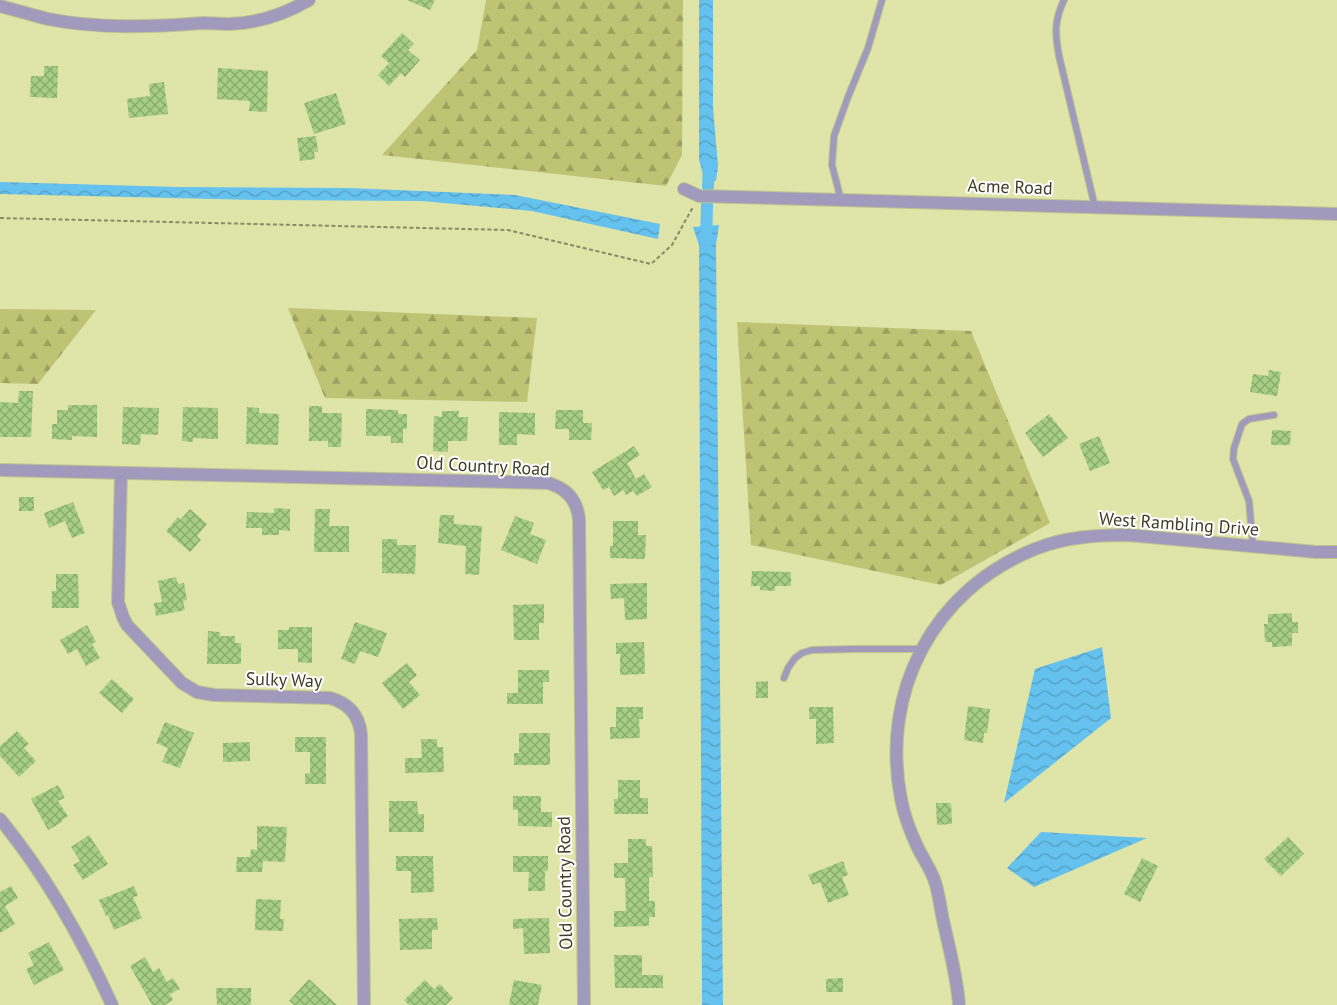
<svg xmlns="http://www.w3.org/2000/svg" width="1337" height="1005" font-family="'PT Sans',sans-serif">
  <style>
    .forest { fill: url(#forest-firs) }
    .water { fill: url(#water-waves) }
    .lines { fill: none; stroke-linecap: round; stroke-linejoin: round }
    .canal { stroke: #65c1ed; stroke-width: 12 }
    .building { fill: url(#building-cross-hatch) }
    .service-casing { stroke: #bec38f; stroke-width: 8 }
    .minor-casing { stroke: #bec38f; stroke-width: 14 }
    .path { stroke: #888b63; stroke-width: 2; stroke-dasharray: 4 2.5; stroke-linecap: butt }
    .service { stroke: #a09bbc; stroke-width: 6 }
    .minor { stroke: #a09bbc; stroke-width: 12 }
    .labels { text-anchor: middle; stroke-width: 4; stroke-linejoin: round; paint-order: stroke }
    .street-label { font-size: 18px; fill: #3c3e26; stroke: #fff }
  </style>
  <defs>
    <pattern id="forest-firs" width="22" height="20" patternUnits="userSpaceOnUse" patternTransform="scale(1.25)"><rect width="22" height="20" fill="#bfc475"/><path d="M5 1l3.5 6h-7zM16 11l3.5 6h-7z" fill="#9ca160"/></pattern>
    <pattern id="water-waves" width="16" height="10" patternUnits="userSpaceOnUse" patternTransform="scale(1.25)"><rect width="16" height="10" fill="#65c1ed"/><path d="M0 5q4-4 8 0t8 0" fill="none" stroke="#549ec0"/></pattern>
    <pattern id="building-cross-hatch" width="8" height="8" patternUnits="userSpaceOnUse" patternTransform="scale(1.25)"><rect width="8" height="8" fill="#a6ce84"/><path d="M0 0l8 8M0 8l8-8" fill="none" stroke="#88a96c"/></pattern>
  </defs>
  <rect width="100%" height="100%" fill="#dfe4a9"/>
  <g class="forest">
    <polygon points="486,0 683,0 682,155 666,186 382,155 477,50"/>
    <polygon points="288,308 537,318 527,402 325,398"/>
    <polygon points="0,309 96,310 38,384 0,383"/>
    <polygon points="737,322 971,331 1050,523 941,585 751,545"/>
  </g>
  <g class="water">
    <polygon points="699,0 713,0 713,107 718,166 716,181 705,181 699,160"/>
    <polygon points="0,182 178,187 348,188 515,195 660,224 658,239 532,211 422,201 257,200 0,194"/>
    <polygon points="719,225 716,245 723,1005 702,1005 699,245 693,227"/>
    <polygon points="1102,647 1111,718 1004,803 1035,669"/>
    <polygon points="1041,832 1147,838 1034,887 1007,868"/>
  </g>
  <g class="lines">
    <g class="canal">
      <polyline points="708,187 709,165"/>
      <polyline points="706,243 707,205"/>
    </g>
  </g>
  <g class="building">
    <polygon points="407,0 435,0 430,10"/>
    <polygon points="402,33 414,44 408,50 420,60 405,77 401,73 389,86 378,75 389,63 381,56"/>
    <polygon points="44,66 58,66 57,98 30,97 31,76 44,76"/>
    <polygon points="218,68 268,71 267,112 249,111 250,101 217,99"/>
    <polygon points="164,82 168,114 129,118 127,99 150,96 149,84"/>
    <polygon points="336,93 346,124 314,134 304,103"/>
    <polygon points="316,136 318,152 314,152 315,159 300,161 297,138"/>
    <polygon points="1269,370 1281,372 1277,396 1250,392 1253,374 1268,376"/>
    <polygon points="19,391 33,391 31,437 0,437 0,402 18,403"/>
    <polygon points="68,405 97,405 97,437 72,436 72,440 52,439 52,424 57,424 57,410 68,410"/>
    <polygon points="309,406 322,406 322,413 342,413 341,447 328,447 328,441 309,441"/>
    <polygon points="123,407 159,408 158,435 141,434 140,445 122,444"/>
    <polygon points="183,407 218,408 218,439 193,438 193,442 182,441"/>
    <polygon points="247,407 259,408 259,413 279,414 278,445 246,444"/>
    <polygon points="366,409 398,410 398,414 407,414 407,429 403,429 403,443 391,443 391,436 366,436"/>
    <polygon points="556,410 583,410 583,423 592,423 591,440 569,440 569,429 555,429"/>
    <polygon points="442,411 459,411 458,417 468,417 467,441 448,441 448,452 433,451 434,416 442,417"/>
    <polygon points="499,412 535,413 535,435 517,434 517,445 499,445"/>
    <polygon points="1049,414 1068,438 1043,457 1025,433"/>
    <polygon points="1272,430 1291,431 1290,445 1271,445"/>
    <polygon points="1099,436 1110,463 1090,471 1079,444"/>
    <polygon points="634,446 640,455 627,463 636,479 644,474 652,487 637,496 633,491 626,495 623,490 614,496 609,487 603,490 592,472"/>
    <rect x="19" y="497" width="15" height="14"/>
    <polygon points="73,502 85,533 72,538 65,521 49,528 44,513"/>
    <polygon points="274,508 290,509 290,531 279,530 279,535 262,535 262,528 246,528 247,512 274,513"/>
    <polygon points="190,509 207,524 197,536 201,540 190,552 166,531 178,517 180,520"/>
    <polygon points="315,509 330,509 329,526 349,526 349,552 314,552"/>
    <polygon points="440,515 454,515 454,524 482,526 479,575 465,574 466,546 438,543"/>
    <polygon points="515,516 534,523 530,534 546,540 537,564 501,550"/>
    <polygon points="613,521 638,521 638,535 646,535 645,559 610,558 610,546 613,546"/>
    <polygon points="382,539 397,539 397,545 416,545 415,574 382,573"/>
    <polygon points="752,571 791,572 791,586 775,586 775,591 760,590 760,586 751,586"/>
    <polygon points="56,574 78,574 79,608 52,608 52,591 56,591"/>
    <polygon points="176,577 178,584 184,583 187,600 183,601 185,610 156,616 154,603 162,602 158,581"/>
    <polygon points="647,583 647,619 625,620 624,598 611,599 610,584"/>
    <polygon points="544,604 544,623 539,623 539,640 514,640 513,605"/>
    <polygon points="1292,613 1292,622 1298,622 1298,633 1292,633 1292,646 1272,647 1272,642 1265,642 1264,624 1268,624 1268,614"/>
    <polygon points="355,622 387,633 378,657 360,651 355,664 341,659"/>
    <polygon points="87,625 96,642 92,644 100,658 86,666 77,649 68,654 60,640"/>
    <polygon points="289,627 312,627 312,663 298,662 298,649 278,649 278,630 289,630"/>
    <polygon points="208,631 220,632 220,636 235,636 235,643 241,643 241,664 207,664"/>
    <polygon points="644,642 645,674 620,675 620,654 616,654 616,643"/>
    <polygon points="407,663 417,675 409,682 420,695 403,709 382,683"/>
    <polygon points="518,670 549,670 549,682 543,682 543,704 507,704 507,693 518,693"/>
    <polygon points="112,679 134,699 122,713 99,693"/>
    <polygon points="768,681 768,698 756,698 756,682"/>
    <polygon points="968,706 990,709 987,733 984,733 983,743 964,740"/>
    <polygon points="616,707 643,707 643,719 639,719 640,738 610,739 610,727 616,727"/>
    <polygon points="809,707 833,707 834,743 816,744 816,719 809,719"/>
    <polygon points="165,722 194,733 180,768 162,762 168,748 156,743"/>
    <polygon points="17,731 29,744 24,748 36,761 19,777 0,756 0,746"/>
    <polygon points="519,733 550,733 550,765 514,765 514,753 519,753"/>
    <polygon points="295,737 326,737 326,784 305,784 305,774 310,773 310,752 295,752"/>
    <polygon points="421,739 437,739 437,747 443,747 444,772 405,773 405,758 422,758"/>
    <polygon points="250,742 250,761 223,762 223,743"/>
    <polygon points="618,780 640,780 640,798 648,798 648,814 614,814 614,799 618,799"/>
    <polygon points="58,785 65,798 58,801 68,816 61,821 62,822 48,830 31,799"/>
    <polygon points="513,796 541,796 541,812 552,812 552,827 518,826 518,810 513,810"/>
    <polygon points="389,801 417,801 418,814 424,814 424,832 389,832"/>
    <polygon points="936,803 951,803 952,824 937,825"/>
    <polygon points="257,826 287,827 285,862 263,861 262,872 236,872 237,857 250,857 251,849 257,850"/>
    <polygon points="89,835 108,864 83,880 73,865 80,861 71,847"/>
    <polygon points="1288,837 1304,854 1281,876 1264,859"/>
    <polygon points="628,839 646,839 646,846 652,846 653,877 649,877 649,901 655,901 655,917 649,917 649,926 614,927 614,911 626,911 625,878 614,878 614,863 628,863"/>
    <polygon points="396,856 433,856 434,892 411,893 411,871 396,871"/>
    <polygon points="513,856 548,856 548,871 545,871 545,891 528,891 529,872 513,872"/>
    <polygon points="1142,858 1158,866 1140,902 1124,894"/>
    <polygon points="843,861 848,875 842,877 849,895 828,903 820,882 813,885 808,875"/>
    <polygon points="11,886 18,898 5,906 15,924 0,933 0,892"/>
    <polygon points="134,886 138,896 133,897 142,918 114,930 108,915 106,916 99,900"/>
    <polygon points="256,899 281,900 280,919 284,919 283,931 255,930"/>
    <polygon points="437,918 438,930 432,930 432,949 400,950 399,919"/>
    <polygon points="549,918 550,953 524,954 523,928 513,929 513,919"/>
    <polygon points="49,942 64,970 34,985 26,969 34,965 28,953"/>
    <polygon points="614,955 642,955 642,975 663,975 663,988 615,988"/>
    <polygon points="145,957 153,972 159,968 167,982 173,978 180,989 170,994 173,1000 165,1005 152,1005 130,966"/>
    <polygon points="843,978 843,992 826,992 826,979"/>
    <polygon points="309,979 337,1005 294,1005 289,1001"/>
    <polygon points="425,980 434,989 440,984 453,998 446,1005 409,1005 404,1000"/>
    <polygon points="514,980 542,985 538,1005 509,1005"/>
    <polygon points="216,988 251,988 251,1005 217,1005"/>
  </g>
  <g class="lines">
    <defs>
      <g id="service">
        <path d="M1064,0C1054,21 1055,34 1059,56L1095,207"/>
        <polyline points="841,200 832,165 834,136 848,97 868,48 882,0"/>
        <polyline points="1253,546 1249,501 1233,459 1234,448 1242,424 1249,419 1274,415"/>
        <polyline points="784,678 788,668 795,658 802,653 812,650 853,649 922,649"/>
      </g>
      <g id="minor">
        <path d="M0,6C16,10 32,15 48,19C98,29 152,27 203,23C212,23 221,24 230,24C258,23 285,14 309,0"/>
        <polyline points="684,189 699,196 1337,214"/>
        <path d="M0,470L548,483C566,488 577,500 579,519L584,1005"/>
        <path d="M121,473L118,602L123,617L127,625L182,683L197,692L214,695L330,698C348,703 359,715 361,734L364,1005"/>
        <path d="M0,819C46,875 82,939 112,1005"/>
        <path d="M959,1005C957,976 949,948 943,920C940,907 939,892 934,879C930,868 922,857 917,846C910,831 904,815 901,799C880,692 933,590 1035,549C1065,537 1096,535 1128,535L1316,552H1337"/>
      </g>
    </defs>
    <use href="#service" class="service-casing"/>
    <use href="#minor" class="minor-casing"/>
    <polyline class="path" points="0,218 508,230 651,264 672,245 693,207"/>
    <use href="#service" class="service"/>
    <use href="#minor" class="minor"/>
  </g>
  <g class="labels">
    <g class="street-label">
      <text transform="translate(1010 187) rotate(2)" y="6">Acme Road</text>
      <text transform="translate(483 466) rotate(3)" y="6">Old Country Road</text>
      <text transform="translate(1179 524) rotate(4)" y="6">West Rambling Drive</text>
      <text transform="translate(284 680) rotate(2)" y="6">Sulky Way</text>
      <text transform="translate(565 883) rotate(-91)" y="6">Old Country Road</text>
    </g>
  </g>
</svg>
